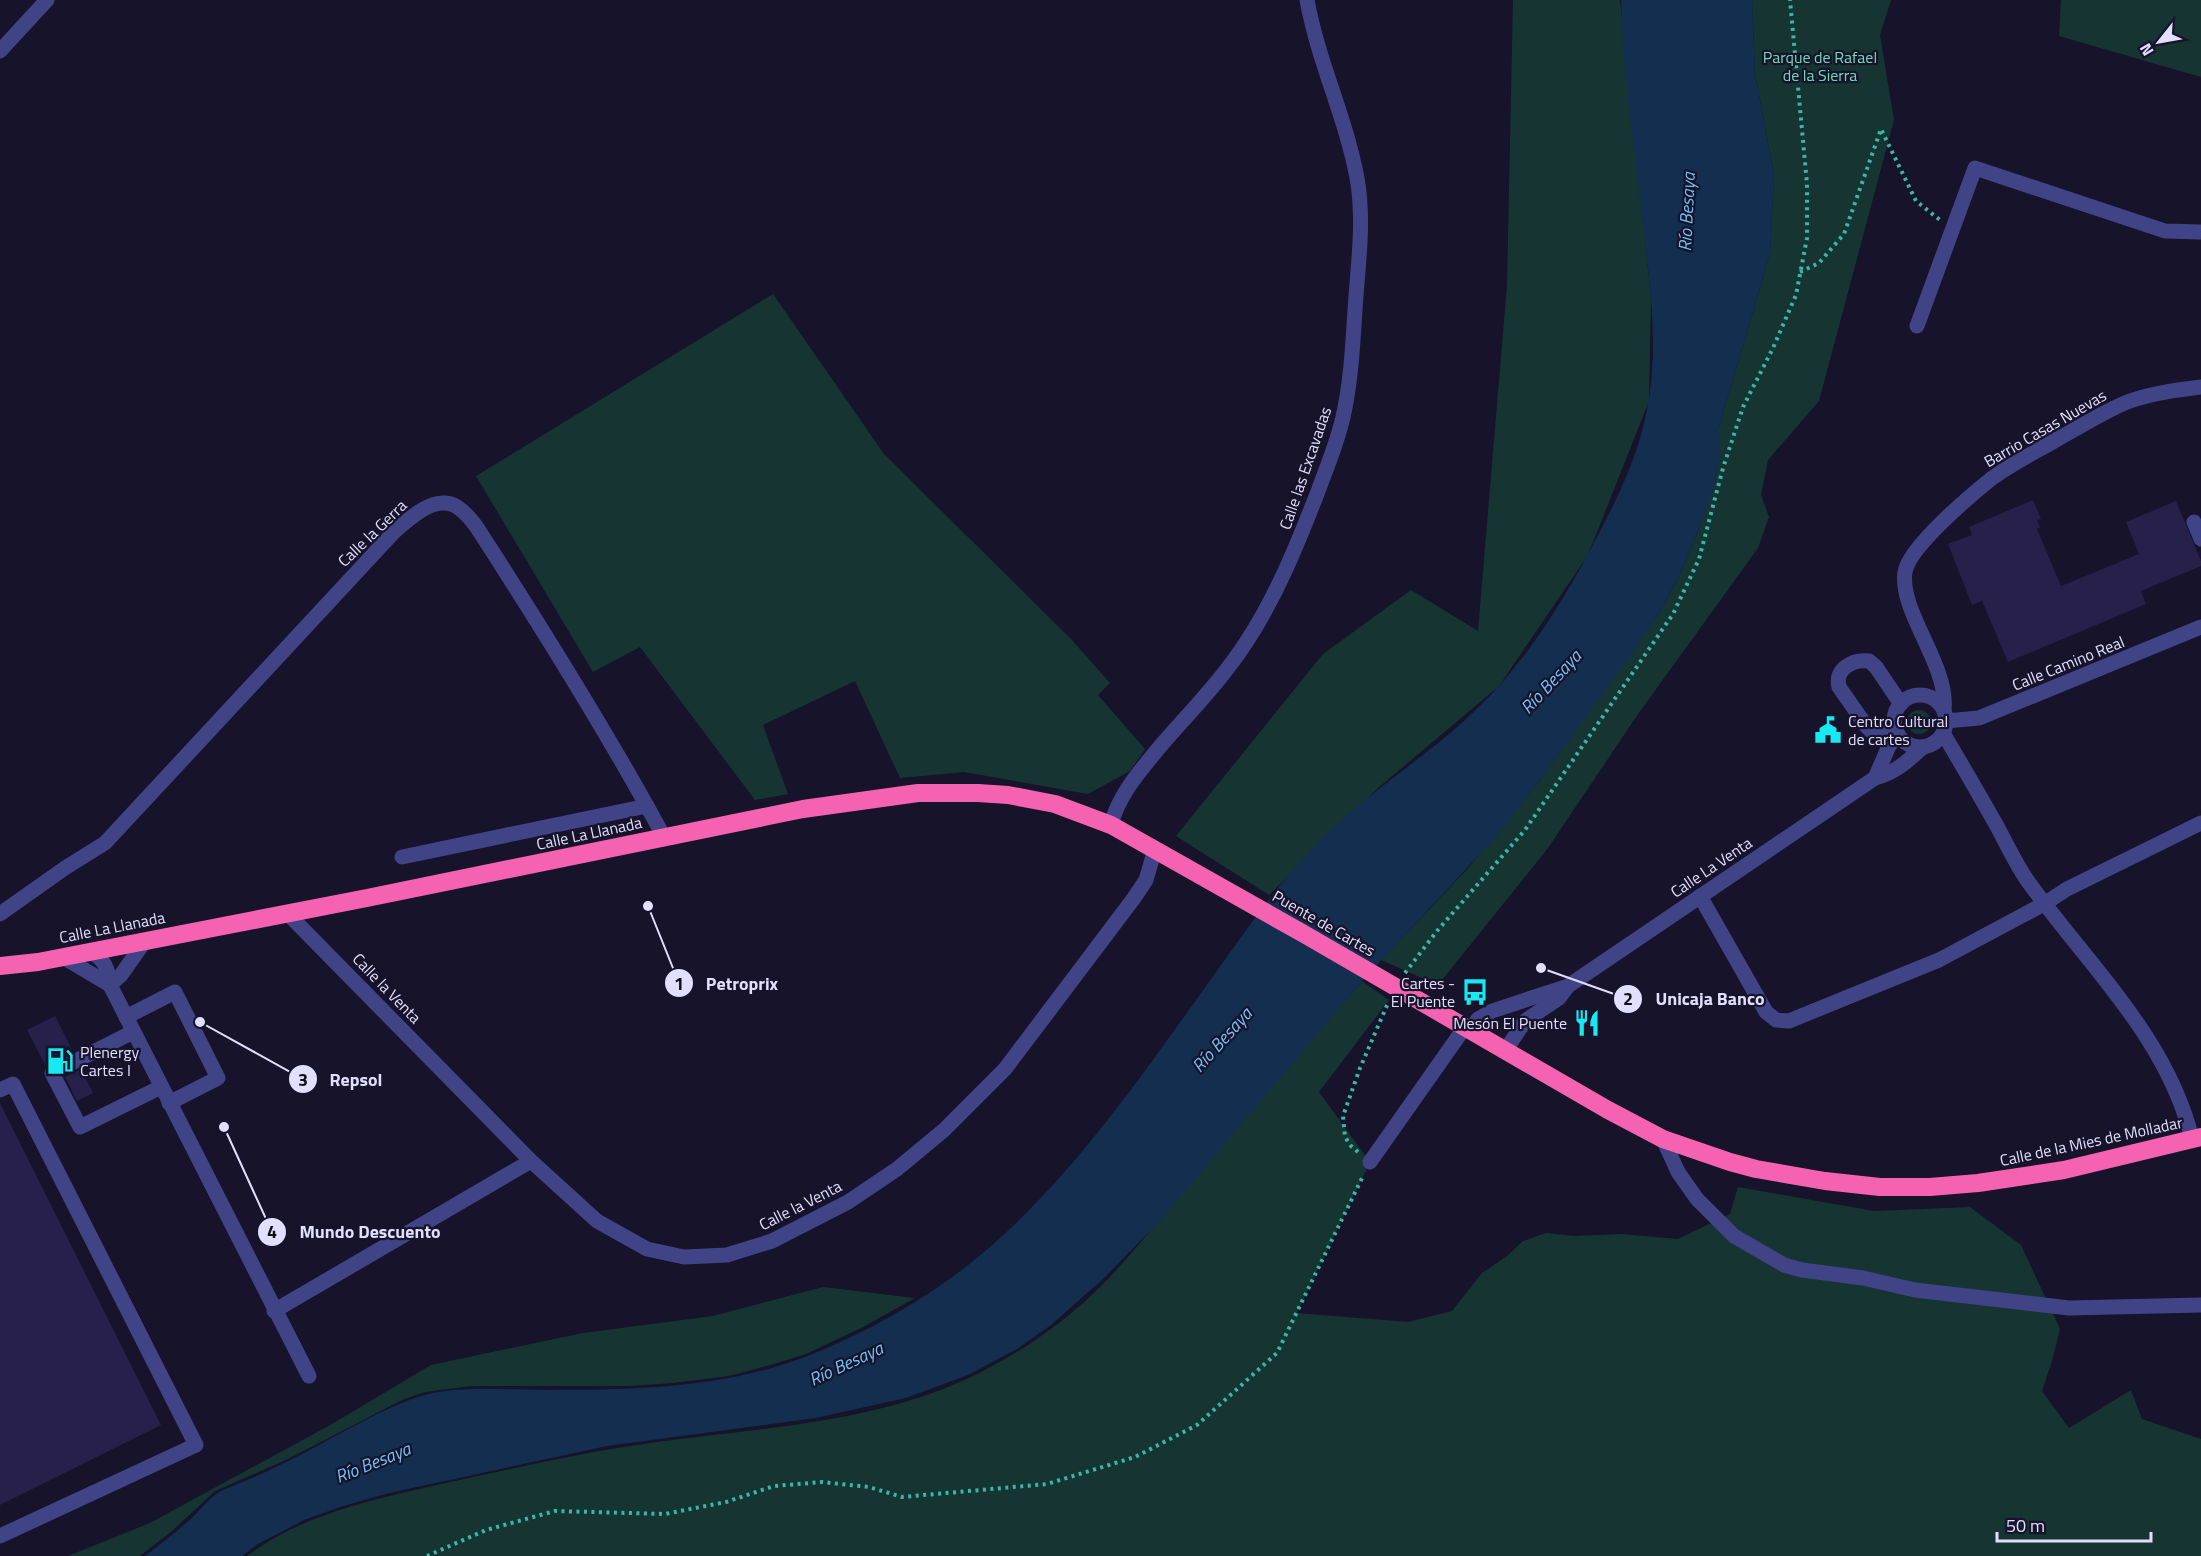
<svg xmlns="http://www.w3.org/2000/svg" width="2201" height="1556" font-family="'Titillium Web',sans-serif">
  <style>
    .green { fill: #163532 }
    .water { fill: #132e4f }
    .building { fill: #26204b }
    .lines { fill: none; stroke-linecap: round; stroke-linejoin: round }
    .path { stroke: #39b7a8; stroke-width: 4; stroke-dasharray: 3 4.5; stroke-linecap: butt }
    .minor { stroke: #414387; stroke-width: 15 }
    .highway { stroke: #f662b2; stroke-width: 18 }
    .labels { text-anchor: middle; stroke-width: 4.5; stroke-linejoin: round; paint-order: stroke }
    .park-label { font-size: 16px; fill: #6edbb8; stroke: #16132b }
    .street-label { font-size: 16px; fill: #e1dffd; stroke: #16132b }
    .poi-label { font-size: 16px; fill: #e1dffd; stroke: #16132b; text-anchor: start }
    .water-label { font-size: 18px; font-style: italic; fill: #74c2f7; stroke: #16132b }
    .leader { fill: none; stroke: #e1dffd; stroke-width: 2 }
    .callout-dot { fill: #e1dffd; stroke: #16132b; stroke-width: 2 }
    .mark-label { font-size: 18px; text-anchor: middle; font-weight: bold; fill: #111 }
    .callout-label { font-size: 18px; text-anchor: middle; font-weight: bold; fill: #e1dffd; stroke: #16132b; stroke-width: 4.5; stroke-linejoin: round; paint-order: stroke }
  </style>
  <rect width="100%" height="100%" fill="#16132b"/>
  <g class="green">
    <polygon points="1513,0 1620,0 1651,297 1649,401 1588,555 1499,686 1378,788 1269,895 1176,836 1323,654 1411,590 1478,631 1507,285"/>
    <polygon points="1752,0 1891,0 1880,35 1894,120 1819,401 1768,460 1761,495 1769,517 1758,548 1636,717 1548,848 1438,985 1381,960 1470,866 1537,784 1658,614 1677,581 1698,531 1717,472 1719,427 1770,254 1774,175 1755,73"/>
    <polygon points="2061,0 2201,0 2201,77 2059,36"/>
    <polygon points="773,294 884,454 1071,639 1110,683 1098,695 1145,749 1130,771 1088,794 964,772 900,778 855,681 763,725 788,794 755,800 640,647 593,672 476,476"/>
    <circle cx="1919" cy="722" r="12"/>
    <path d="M1362,981L1389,1000L1319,1092L1370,1162L1297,1313L1408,1322L1452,1311L1482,1273L1506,1257L1523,1241L1546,1233L1574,1236L1621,1234L1678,1239L1730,1214L1738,1187L1874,1211L1970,1207L2021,1245L2060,1329L2052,1361L2042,1391L2069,1428L2131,1390L2142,1419L2201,1439V1556H247C301,1515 371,1500 437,1485C507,1470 578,1453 650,1443C762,1427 881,1424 983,1371C1028,1348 1070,1318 1105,1282C1139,1247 1168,1208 1199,1171C1253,1108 1307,1044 1362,981Z"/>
    <polygon points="823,1287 915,1298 863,1327 806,1354 767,1366 729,1376 673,1383 631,1386 472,1386 425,1392 402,1400 286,1460 215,1491 172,1531 140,1556 68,1556 150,1523 332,1424 431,1365 583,1333 713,1316"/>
  </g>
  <path class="water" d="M1621,0H1752L1755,73L1774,175L1770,254L1719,427V461L1715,484L1698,531L1677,581L1658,614L1633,652L1537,784L1495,838L1362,981L1159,1222L1103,1279L1051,1325L1017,1349L968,1375L906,1398L816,1418L607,1446L389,1493L340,1507L304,1520L258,1544L242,1556H145C161,1544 177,1531 192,1518C200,1510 209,1498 218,1493C225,1488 233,1487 240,1483C255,1477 270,1470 284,1463C331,1441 389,1401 438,1392C474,1386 512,1390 547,1390C637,1390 727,1388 810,1355C885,1325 957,1281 1014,1225C1087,1155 1145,1071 1204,989C1237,943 1269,895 1307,854C1353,802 1413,767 1464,721C1522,669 1563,603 1598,535C1617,499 1635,462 1644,423C1661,355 1650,286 1642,217C1634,145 1623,73 1621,0Z"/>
  <g class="building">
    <polygon points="2033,500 2041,519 2037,520 2040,527 2037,529 2061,586 2139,554 2126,522 2176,501 2201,561 2201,566 2141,591 2146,604 2008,662 1982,601 1972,605 1948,544 1972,535 1969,527"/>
    <polygon points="55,1016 73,1052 46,1066 27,1030"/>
    <polygon points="81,1069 93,1093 77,1101 65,1077"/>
    <polygon points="0,1103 161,1425 0,1505"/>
  </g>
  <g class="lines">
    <g class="path">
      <polyline points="1800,272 1819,263 1844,234 1881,129 1916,201 1940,220"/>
      <polyline points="1405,973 1437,931 1525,830 1673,614 1699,559 1723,468 1743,407 1773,348 1796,295 1807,238 1807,184 1790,0"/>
      <polyline points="1358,1152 1351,1146 1345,1137 1343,1116 1360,1068 1388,1003"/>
      <polyline points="427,1556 486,1530 555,1511 665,1514 726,1502 774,1486 822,1482 869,1487 902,1497 1047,1484 1135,1457 1197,1425 1277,1353 1363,1176"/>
    </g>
    <g class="minor">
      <polyline points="0,51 47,0"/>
      <polyline points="1917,326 1975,168 2165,231 2201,232"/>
      <polyline points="2194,522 2201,539"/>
      <circle cx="1920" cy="721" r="26"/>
      <path d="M1944,710C1949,665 1899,612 1905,572C1909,547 1971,495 1991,479C2012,463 2038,451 2061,437C2084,425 2106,410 2130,401C2153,393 2177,390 2201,387"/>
      <polyline points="1946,721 1979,718 2201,627"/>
      <path d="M1895,726L1872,732L1867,727L1839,687C1834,669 1853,659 1869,661L1876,667L1901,704"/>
      <path d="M1943,733C1962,765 1980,796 1998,828C2007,845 2016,864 2027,880C2086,963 2167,1036 2192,1139"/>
      <polyline points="1875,778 1889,746 1898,734"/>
      <path d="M1111,825C1118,796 1139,772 1158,749C1188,714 1222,680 1247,641C1277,595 1297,545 1317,494C1326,469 1337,444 1343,417C1352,378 1353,336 1356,296C1359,257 1364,217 1357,178C1346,118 1318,61 1307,0"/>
      <polyline points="402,857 647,806"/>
      <polyline points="1700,896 1766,1012 1776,1020 1789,1021 1939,960 2044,904 2067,889 2201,823"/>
      <path d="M0,914L65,868L105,843L394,532C408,520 430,498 451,504C461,507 470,518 476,526C542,628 606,730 664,837"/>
      <polyline points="288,914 531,1161 597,1221 647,1249 684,1257 727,1255 772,1241 848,1202 897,1169 944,1130 1005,1069 1134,898 1146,880 1155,849"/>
      <path d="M90,952C105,959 108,969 110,985L309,1376"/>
      <polyline points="63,957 110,985"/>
      <polyline points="110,985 121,975 145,941"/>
      <polyline points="126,1017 175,992 218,1078 169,1103"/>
      <polyline points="1471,1030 1478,1019 1492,1011 1565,987"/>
      <polyline points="133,1032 52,1073 80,1127 161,1087"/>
      <path d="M1505,1051L1525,1021L1559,998L1568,986L1875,778C1895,773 1908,761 1923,747"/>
      <polyline points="0,1090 13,1084 196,1445 0,1536"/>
      <polyline points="1663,1139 1678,1172 1697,1199 1734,1236 1784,1265 1802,1270 1863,1278 1915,1290 2069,1308 2201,1305"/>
      <polyline points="1370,1162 1465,1027"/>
      <polyline points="274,1311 531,1161"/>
    </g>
    <polyline class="highway" points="0,966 38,962 367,898 803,809 918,793 978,793 1008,795 1055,804 1111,825 1304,934 1608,1110 1663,1139 1730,1162 1756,1169 1825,1181 1880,1187 1930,1187 1978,1183 2064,1170 2201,1137"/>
  </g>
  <defs>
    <symbol id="civic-bare" viewBox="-9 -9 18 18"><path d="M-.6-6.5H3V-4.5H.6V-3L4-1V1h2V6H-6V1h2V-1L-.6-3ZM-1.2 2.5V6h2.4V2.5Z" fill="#17e9f1" stroke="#16132b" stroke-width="2.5" paint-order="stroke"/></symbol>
    <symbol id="bus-bare" viewBox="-9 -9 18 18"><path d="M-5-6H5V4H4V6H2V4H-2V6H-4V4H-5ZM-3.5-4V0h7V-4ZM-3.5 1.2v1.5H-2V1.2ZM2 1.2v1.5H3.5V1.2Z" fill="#17e9f1" stroke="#16132b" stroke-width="2.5" paint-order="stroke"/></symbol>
    <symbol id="restaurant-bare" viewBox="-9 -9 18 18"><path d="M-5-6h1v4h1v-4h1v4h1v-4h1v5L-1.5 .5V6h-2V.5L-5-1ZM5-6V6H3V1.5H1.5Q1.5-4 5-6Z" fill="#17e9f1" stroke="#16132b" stroke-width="2.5" paint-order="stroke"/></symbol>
    <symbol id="fuel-bare" viewBox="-9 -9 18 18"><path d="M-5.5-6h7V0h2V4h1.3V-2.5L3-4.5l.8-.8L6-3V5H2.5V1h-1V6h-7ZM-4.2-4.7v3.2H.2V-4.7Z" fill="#17e9f1" stroke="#16132b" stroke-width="2.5" paint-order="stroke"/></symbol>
  </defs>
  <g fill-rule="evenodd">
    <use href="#civic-bare" x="1809" y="711" width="38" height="38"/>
    <use href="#bus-bare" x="1456" y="973" width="38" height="38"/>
    <use href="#restaurant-bare" x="1568" y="1004" width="38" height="38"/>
    <use href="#fuel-bare" x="41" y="1042" width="38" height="38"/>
  </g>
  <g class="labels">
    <g class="park-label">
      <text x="1820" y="63">Parque de Rafael<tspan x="1820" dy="18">de la Sierra</tspan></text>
    </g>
    <g class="street-label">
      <text transform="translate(2045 428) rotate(-30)" y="6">Barrio Casas Nuevas</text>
      <text transform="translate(1305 468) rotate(-71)" y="6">Calle las Excavadas</text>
      <text transform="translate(372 533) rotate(-44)" y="6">Calle la Gerra</text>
      <text transform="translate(2068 663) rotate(-22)" y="6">Calle Camino Real</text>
      <text transform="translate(589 833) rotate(-12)" y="6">Calle La Llanada</text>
      <text transform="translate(1711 867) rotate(-34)" y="6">Calle La Venta</text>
      <text transform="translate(1324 923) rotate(30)" y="6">Puente de Cartes</text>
      <text transform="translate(112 927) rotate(-11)" y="6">Calle La Llanada</text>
      <text transform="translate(387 988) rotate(46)" y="6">Calle la Venta</text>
      <text transform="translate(2091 1141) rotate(-12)" y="6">Calle de la Mies de Molladar</text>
      <text transform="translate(800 1205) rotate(-27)" y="6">Calle la Venta</text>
    </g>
    <g class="poi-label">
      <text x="1848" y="727">Centro Cultural<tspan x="1848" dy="18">de cartes</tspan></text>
      <text x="1455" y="989" text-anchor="end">Cartes -<tspan x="1455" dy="18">El Puente</tspan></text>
      <text x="1567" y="1029" text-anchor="end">Mesón El Puente</text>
      <text x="80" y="1058">Plenergy<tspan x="80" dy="18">Cartes I</tspan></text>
    </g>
    <g class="water-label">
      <text transform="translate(1687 212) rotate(-87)" y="6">Río Besaya</text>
      <text transform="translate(1551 682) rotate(-47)" y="6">Río Besaya</text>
      <text transform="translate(1222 1040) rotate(-48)" y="6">Río Besaya</text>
      <text transform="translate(846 1364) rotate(-25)" y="6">Río Besaya</text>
      <text transform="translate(373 1463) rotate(-22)" y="6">Río Besaya</text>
    </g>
  </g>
  <path class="leader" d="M648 906L679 983M1541 968L1628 999M200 1022L303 1079M224 1127L272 1232"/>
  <g class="callout-dot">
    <circle cx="648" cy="906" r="6"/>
    <circle cx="1541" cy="968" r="6"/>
    <circle cx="200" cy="1022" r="6"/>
    <circle cx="224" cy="1127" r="6"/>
    <circle cx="679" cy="983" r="15"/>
    <circle cx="1628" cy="999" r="15"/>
    <circle cx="303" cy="1079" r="15"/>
    <circle cx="272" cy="1232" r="15"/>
  </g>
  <g class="mark-label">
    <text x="679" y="990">1</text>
    <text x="1628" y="1005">2</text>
    <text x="303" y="1086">3</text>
    <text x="272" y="1238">4</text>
  </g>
  <g class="callout-label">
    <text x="742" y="990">Petroprix</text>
    <text x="1710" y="1005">Unicaja Banco</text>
    <text x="356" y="1086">Repsol</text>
    <text x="370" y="1238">Mundo Descuento</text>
  </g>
  <g transform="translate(2159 42) rotate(239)" stroke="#16132b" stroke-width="4.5" paint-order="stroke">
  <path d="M0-4.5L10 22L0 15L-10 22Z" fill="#e1dffd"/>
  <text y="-9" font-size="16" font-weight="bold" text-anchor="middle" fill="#e1dffd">N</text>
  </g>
  <path d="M1997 1532v9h154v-9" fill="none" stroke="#e1dffd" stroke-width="3"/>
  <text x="2006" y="1532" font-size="18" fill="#e1dffd" stroke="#16132b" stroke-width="4.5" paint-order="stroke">50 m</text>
</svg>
